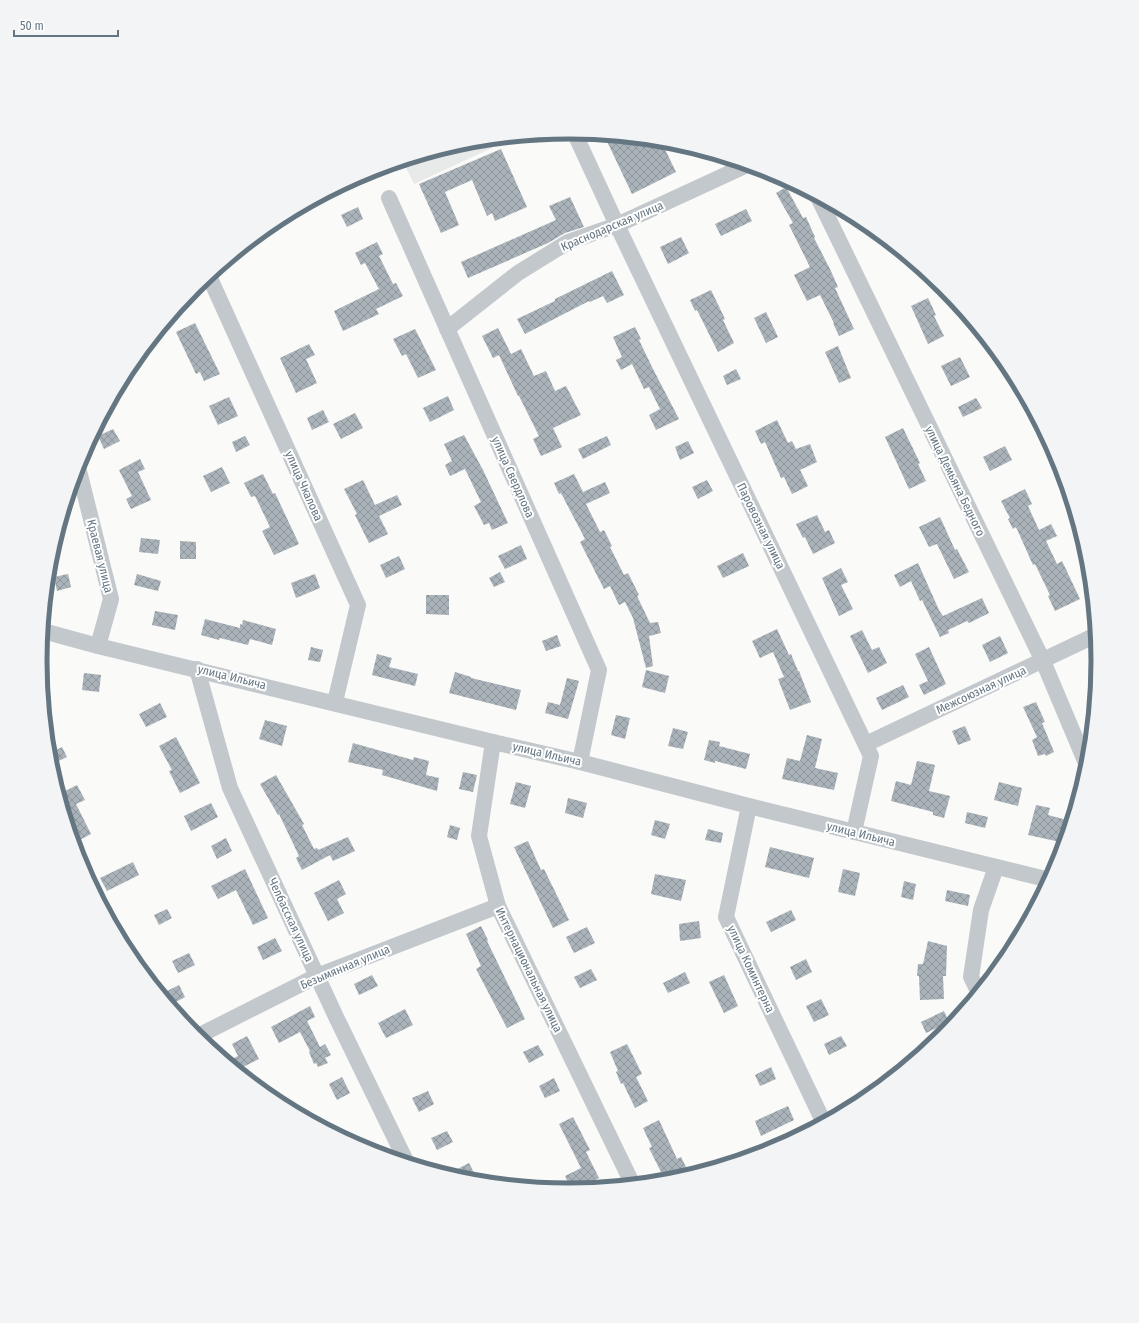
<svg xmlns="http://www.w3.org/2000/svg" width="1139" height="1323" font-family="'Fira Sans Condensed',sans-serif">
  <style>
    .built { fill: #e8e9e9 }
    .building { fill: url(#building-cross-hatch) }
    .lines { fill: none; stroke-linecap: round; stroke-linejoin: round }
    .minor { stroke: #c3c8cc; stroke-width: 16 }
    .labels { text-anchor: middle; stroke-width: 4; stroke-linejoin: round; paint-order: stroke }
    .street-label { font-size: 12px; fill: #657683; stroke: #fff }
    .rim { fill: none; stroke: #657683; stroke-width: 5 }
  </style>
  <defs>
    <pattern id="building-cross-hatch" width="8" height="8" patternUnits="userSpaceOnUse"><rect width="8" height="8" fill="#aab3b9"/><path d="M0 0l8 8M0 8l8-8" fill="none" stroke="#8e969c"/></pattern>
  </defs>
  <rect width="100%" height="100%" fill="#fafaf8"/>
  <polygon class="built" points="505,138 507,141 414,184 403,161 466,142"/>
  <g class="building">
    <polygon points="604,135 661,141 676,172 632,194"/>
    <polygon points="501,149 527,207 495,221 492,213 487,216 472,180 445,192 459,225 441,233 419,184"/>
    <polygon points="786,187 803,218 806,217 815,237 814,238 830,269 838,287 835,288 854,329 839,336 833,323 834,323 820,295 807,301 794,275 810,267 789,225 793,223 776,193"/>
    <polygon points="570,197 584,227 565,233 548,243 468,278 461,262 556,220 549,206"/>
    <polygon points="358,207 363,219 347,227 341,215"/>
    <polygon points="746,209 752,221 721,236 715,224"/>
    <polygon points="681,237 689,253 668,264 660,247"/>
    <polygon points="377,242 383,254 379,256 393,284 396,283 403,296 376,309 379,314 343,331 334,311 379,289 365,263 361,265 355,253"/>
    <polygon points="612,271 624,295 607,303 603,296 590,302 589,301 525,334 517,319 555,301 555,299"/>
    <polygon points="711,290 725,319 723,320 734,343 718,352 697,310 695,311 690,300"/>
    <polygon points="928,298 936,315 934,316 944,336 928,344 911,306"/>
    <polygon points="766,312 778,337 766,343 754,318"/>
    <polygon points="195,323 220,374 204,381 200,372 196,374 176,332"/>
    <polygon points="635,327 641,339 639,340 653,369 679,419 656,430 649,415 660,409 649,387 644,389 632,364 621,370 616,360 622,357 613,337"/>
    <polygon points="498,328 511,354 521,349 534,376 546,371 555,391 566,386 581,415 553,428 562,447 541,456 533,439 539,436 519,396 518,396 499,355 493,358 482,336"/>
    <polygon points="415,329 436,370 418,378 406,354 402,356 393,339"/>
    <polygon points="309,344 315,355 306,359 317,383 296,393 280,358"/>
    <polygon points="838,346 851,378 839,383 825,352"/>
    <polygon points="960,357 970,377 951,386 941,366"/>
    <polygon points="736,369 741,379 727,385 723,376"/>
    <polygon points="448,396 454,410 430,422 423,408"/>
    <polygon points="229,397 238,416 218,425 209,406"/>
    <polygon points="976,398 982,408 963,417 958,407"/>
    <polygon points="323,410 329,422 312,430 307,418"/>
    <polygon points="355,413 363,428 341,439 333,424"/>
    <polygon points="777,420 788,443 792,441 796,449 810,444 817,462 800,470 808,486 792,494 784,477 781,478 765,442 761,444 755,431"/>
    <polygon points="903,428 920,463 918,464 926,481 909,489 885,437"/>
    <polygon points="113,429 120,441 104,449 98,436"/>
    <polygon points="464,435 483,470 508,523 492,530 489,523 484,525 474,506 481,502 465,469 450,476 445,465 452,461 444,444"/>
    <polygon points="245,436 250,445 236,452 232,442"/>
    <polygon points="607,436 611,445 583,459 578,449"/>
    <polygon points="688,441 694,453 680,460 675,447"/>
    <polygon points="1005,446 1012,460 990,471 983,457"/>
    <polygon points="140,459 145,469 138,472 151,500 131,509 126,499 132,496 119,470"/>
    <polygon points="222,467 230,483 211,492 203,476"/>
    <polygon points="263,474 273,494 275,493 299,544 274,555 262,531 270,527 255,496 251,497 244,483"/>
    <polygon points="574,474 583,492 605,482 610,493 586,504 600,532 604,530 612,546 610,547 624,575 628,573 639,595 637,596 650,623 658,622 661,633 649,636 653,666 646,668 633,618 625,602 619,605 610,586 604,589 580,542 585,539 561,493 559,494 554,483"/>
    <polygon points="363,480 375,505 397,495 402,505 379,516 388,534 369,543 355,515 357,514 344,489"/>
    <polygon points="707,480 713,491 698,499 692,487"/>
    <polygon points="1025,489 1032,504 1028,506 1039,530 1051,524 1057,536 1046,541 1057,564 1062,561 1080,599 1055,611 1048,596 1050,595 1035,564 1033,565 1016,527 1013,529 1008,519 1010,518 1001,501"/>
    <polygon points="817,515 825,532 829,530 835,543 813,554 805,537 803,538 796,524"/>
    <polygon points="940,517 955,550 957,549 969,572 954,579 937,544 929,547 919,527"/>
    <polygon points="141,538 160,540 158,554 139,552"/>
    <polygon points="180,541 196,542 196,559 180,559"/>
    <polygon points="521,545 527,559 505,569 498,556"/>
    <polygon points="743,553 749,566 723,578 717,566"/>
    <polygon points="399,556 405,569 386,578 380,565"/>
    <polygon points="918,563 939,610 943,616 982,598 989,613 969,623 967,621 948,630 949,633 940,637 922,600 920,601 911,581 900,587 894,575"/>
    <polygon points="841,568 848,582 841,585 853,609 839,616 822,578"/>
    <polygon points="500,572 505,582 494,587 489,578"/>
    <polygon points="68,574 71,587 57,591 54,577"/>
    <polygon points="137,574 161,581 158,591 134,585"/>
    <polygon points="315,574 320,588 296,598 291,583"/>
    <polygon points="426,595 449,595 449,615 426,614"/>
    <polygon points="155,611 178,615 175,630 152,625"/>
    <polygon points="205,619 240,628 240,624 242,625 243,620 276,629 272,645 250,639 248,645 220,638 219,640 201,635"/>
    <polygon points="777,629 789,655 791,654 798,671 799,671 811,702 790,710 778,679 784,677 773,652 760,658 752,641"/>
    <polygon points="862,630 872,650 879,647 887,663 868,673 850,636"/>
    <polygon points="557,635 561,646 546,651 542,641"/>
    <polygon points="1000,636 1008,653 990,662 982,645"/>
    <polygon points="311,647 323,650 320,662 308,660"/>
    <polygon points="929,647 946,684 924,695 919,685 928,681 915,654"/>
    <polygon points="377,654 392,658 389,667 418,674 415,686 372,675"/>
    <polygon points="646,670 669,676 665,693 642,687"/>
    <polygon points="455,672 471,677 471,678 521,690 516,710 449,693"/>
    <polygon points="84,673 101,675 99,692 82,690"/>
    <polygon points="567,678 579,681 568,719 545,713 548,702 560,705"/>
    <polygon points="903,685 909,697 882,710 876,698"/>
    <polygon points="1036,702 1045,722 1042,723 1054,752 1046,756 1045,754 1038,756 1032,740 1037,737 1023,707"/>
    <polygon points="160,703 167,717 146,727 139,714"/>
    <polygon points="616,715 630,718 625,739 611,735"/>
    <polygon points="265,720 287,726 282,746 259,739"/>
    <polygon points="965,726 971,740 958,745 952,731"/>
    <polygon points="673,728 688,732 683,749 668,746"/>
    <polygon points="807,735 822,739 815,768 838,773 834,790 782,779 787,758 800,761"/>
    <polygon points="176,737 200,783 180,793 169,771 172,770 159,746"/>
    <polygon points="709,740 720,742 719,746 750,754 746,769 715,761 715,763 704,760"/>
    <polygon points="353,743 413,760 414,757 429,761 426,775 439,778 437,791 382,775 383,770 348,762"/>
    <polygon points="62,747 67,757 50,765 49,754"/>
    <polygon points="917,761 935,765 929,791 950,796 944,818 933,815 933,812 891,801 896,781 911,785"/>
    <polygon points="463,772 477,775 473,792 459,789"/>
    <polygon points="276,775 304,824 302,825 314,849 317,848 318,850 348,837 355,851 333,861 330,855 302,870 296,858 299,856 279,814 278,815 260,784"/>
    <polygon points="516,782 531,786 525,808 510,804"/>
    <polygon points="999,782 1022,788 1018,806 994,800"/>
    <polygon points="77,785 85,800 76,804 91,834 76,842 70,830 59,794"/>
    <polygon points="568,798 587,803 583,818 565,813"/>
    <polygon points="211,803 218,817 191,831 184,816"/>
    <polygon points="1036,805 1050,808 1048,815 1071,821 1065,843 1028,835"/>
    <polygon points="967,812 988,817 985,828 965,823"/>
    <polygon points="655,820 670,824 665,839 651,835"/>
    <polygon points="450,825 460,828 457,840 447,837"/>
    <polygon points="708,829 723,833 721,843 705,840"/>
    <polygon points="226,838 232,851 217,859 211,846"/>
    <polygon points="528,841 541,870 544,869 569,920 553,928 514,847"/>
    <polygon points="770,847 814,858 809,878 765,867"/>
    <polygon points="133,862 139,875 107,891 100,878"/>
    <polygon points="245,869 268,918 253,925 236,890 218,899 211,886"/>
    <polygon points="843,869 860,873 855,896 838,892"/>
    <polygon points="655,874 686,880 681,901 651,894"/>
    <polygon points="339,880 346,894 337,899 344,913 328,921 314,893"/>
    <polygon points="904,881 916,884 913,900 901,897"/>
    <polygon points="947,890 970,895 968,906 945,901"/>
    <polygon points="167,909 172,918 159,925 154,915"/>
    <polygon points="791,910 796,920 771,932 766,922"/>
    <polygon points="699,921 701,938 680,941 679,924"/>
    <polygon points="481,926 488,940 487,941 525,1019 507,1028 476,969 481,966 466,934"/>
    <polygon points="587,927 595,943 574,953 566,937"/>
    <polygon points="275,938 282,951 263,960 257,947"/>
    <polygon points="928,941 947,946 946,976 943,976 944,999 920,1000 919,976 917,976 918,964 923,964"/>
    <polygon points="189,953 195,965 178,973 172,961"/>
    <polygon points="806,959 812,972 796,980 790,967"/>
    <polygon points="591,969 597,980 580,988 574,977"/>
    <polygon points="685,972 690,983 668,993 663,983"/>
    <polygon points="372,975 378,986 359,995 354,984"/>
    <polygon points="724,975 738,1006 724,1013 709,982"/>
    <polygon points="179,985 185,997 170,1005 161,994"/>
    <polygon points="821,999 829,1015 814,1022 806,1006"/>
    <polygon points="310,1006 315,1017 307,1021 320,1047 325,1044 331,1055 325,1058 328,1063 318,1067 316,1063 314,1064 309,1052 310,1051 300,1032 279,1043 271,1027"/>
    <polygon points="405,1009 413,1025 386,1038 378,1023"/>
    <polygon points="944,1011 949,1022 926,1033 921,1022"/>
    <polygon points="247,1036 259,1059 237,1070 234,1068 230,1060 238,1056 232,1044"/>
    <polygon points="841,1036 847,1046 829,1055 824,1044"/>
    <polygon points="627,1044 642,1074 636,1077 648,1101 635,1108 623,1083 621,1084 616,1072 618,1071 610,1052"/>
    <polygon points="538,1045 544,1055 529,1063 523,1052"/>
    <polygon points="771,1067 776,1079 760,1086 755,1075"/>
    <polygon points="342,1077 350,1093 337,1100 329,1084"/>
    <polygon points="554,1078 560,1091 545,1098 539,1086"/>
    <polygon points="428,1091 434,1104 419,1112 412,1098"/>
    <polygon points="788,1106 794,1120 761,1136 755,1121"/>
    <polygon points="573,1117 590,1150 586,1152 599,1178 572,1191 565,1176 581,1168 559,1124"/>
    <polygon points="659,1120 677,1159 681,1157 686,1167 664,1178 649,1148 652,1147 643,1128"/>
    <polygon points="447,1131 453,1142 437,1150 431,1138"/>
    <polygon points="469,1163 475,1175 465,1180 446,1175"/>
  </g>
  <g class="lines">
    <g class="minor">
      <polyline points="574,132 617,225 871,756 854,832"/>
      <polyline points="818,197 1043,661 1088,768"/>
      <polyline points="389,198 599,670 580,762"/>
      <polyline points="209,276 358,605 335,702"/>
      <polyline points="447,329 518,273 568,242 617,225 747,165"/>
      <polyline points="78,467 111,599 98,646"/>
      <polyline points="43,631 98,646 493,742 580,762 749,806 1050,880"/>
      <polyline points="197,669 230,788 337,1019 407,1163"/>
      <polyline points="493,742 479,836 498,906 633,1185"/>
      <polyline points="866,744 1096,635"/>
      <polyline points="749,806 726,917 824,1123"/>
      <polyline points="979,993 971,977 981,910 996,867"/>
      <polyline points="196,1037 317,976 498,906"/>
    </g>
  </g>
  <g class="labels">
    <g class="street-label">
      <text transform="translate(612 226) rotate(-23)" y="4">Краснодарская улица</text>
      <text transform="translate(513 477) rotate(66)" y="4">улица Свердлова</text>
      <text transform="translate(955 481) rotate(64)" y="4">улица Демьяна Бедного</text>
      <text transform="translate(304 486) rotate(66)" y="4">улица Чкалова</text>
      <text transform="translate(761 526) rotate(64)" y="4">Паровозная улица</text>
      <text transform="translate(100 556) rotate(76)" y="4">Краевая улица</text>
      <text transform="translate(232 677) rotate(14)" y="4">улица Ильича</text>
      <text transform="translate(981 690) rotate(-25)" y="4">Межсоюзная улица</text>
      <text transform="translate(547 754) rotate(13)" y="4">улица Ильича</text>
      <text transform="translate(861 834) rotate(14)" y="4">улица Ильича</text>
      <text transform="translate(291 920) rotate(65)" y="4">Челбасская улица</text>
      <text transform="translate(345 967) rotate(-23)" y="4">Безымянная улица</text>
      <text transform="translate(751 969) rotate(65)" y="4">улица Коминтерна</text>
      <text transform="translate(529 970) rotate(64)" y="4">Интернациональная улица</text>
    </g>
  </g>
  <path d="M0 0H1139V1323H0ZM47 661a522 522 0 1 1 1044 0a522 522 0 1 1-1044 0Z" fill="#f3f4f5" fill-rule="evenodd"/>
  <path class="rim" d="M47 661a522 522 0 1 1 1044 0a522 522 0 1 1-1044 0Z"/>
  <path d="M14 30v6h104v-6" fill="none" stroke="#657683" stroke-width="2"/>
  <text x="20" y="30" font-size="12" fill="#657683" stroke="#ffffff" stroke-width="3" paint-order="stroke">50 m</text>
</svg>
